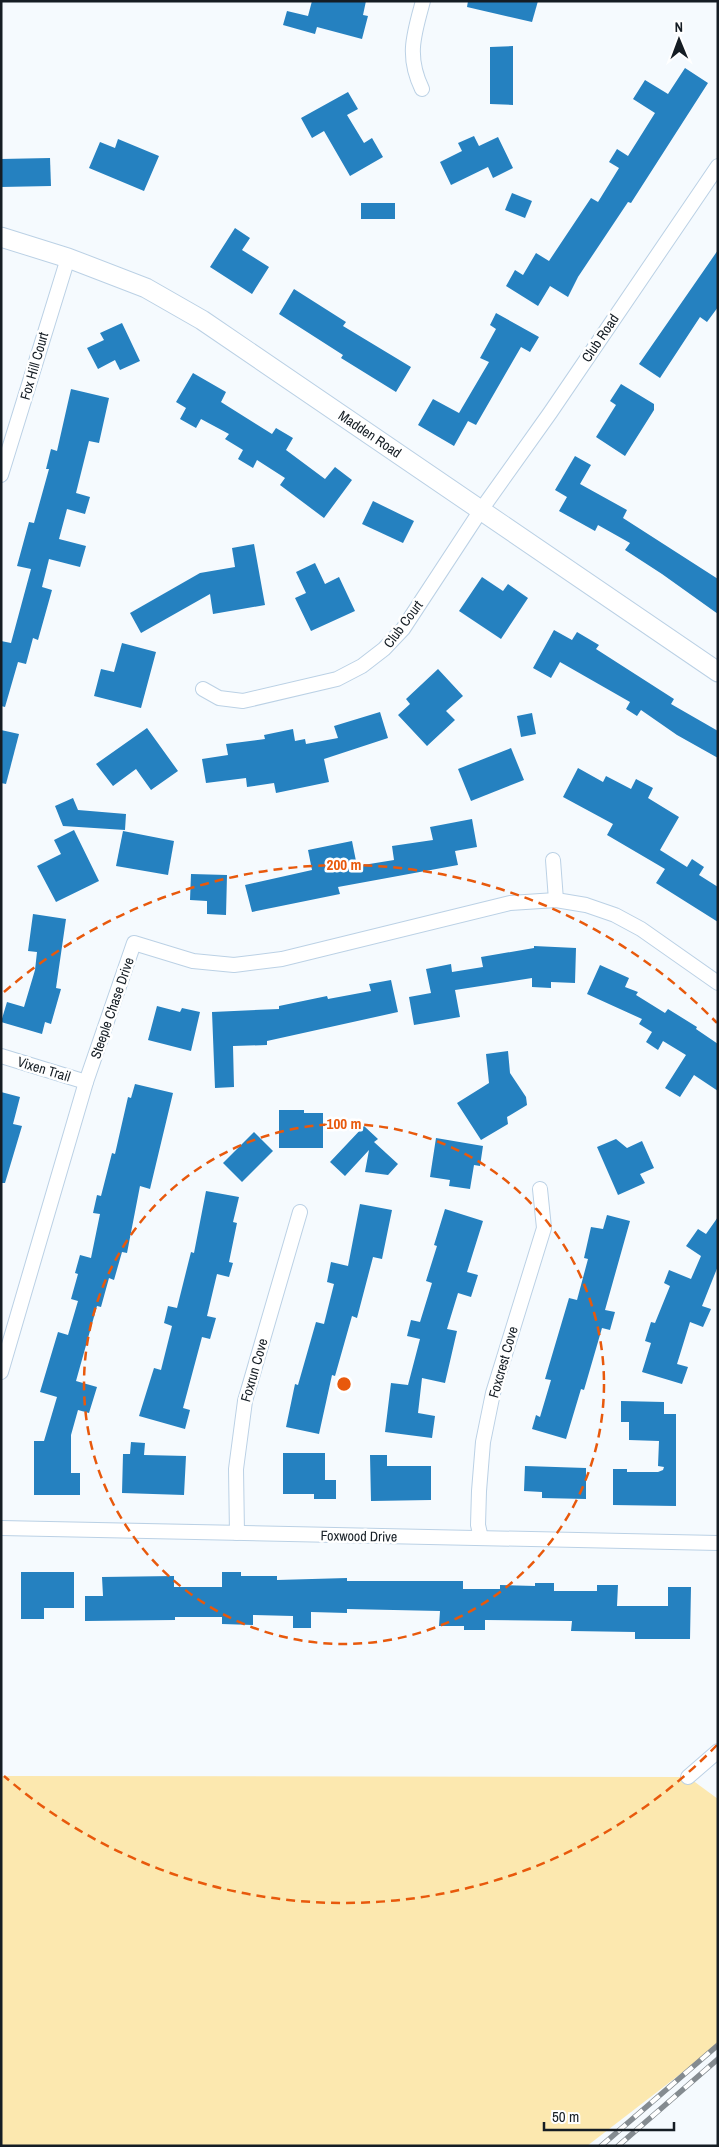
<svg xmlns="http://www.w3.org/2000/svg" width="719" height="2147" font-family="'Archivo Narrow',sans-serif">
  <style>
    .green { fill: #fce8af }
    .building { fill: #2581c0 }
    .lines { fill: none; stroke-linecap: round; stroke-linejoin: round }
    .street-casing { stroke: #bbd1e5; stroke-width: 16 }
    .secondary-casing { stroke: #bbd1e5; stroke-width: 21 }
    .street { stroke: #fff; stroke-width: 14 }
    .secondary { stroke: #fff; stroke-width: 19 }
    .rail-casing { stroke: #848b90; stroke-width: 5.5 }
    .rail { stroke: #fff; stroke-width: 4; stroke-dasharray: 11; stroke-linecap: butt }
    .ring { fill: none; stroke: #e8590c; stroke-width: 2.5; stroke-dasharray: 9 6 }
    .labels { text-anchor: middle; stroke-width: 5; stroke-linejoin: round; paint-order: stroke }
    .street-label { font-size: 14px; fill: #151d24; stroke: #fff }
    .centre { fill: #e8590c; stroke: #fff; stroke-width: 2.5 }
    .ring-label { font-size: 15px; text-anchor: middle; font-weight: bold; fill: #e8590c; stroke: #fff; stroke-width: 5; stroke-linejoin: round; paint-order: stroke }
  </style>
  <rect width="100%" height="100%" fill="#f5fafe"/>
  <polygon class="green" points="1,1776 688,1777 718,1799 718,2045 587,2146 1,2146"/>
  <g class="building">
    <polygon points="312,1 366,1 363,15 368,16 362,39 317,27 315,34 283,25 287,11 308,16"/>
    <polygon points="468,1 538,1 532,22 467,7"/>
    <polygon points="513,46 513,105 490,104 490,47"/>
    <polygon points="685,68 708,83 631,203 628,202 578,277 568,297 550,286 538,306 506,286 515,270 523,275 536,253 549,261 591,198 598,202 619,168 609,162 617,149 628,156 655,113 633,99 645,80 668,94"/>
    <polygon points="348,92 358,109 347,115 364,143 372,138 383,157 350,176 324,131 312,138 301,118"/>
    <polygon points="474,136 479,146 498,137 513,168 493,178 488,167 451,185 440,162 462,151 458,143"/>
    <polygon points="118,139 159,156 144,191 89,168 100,142 115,148"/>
    <polygon points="50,158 51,186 1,187 1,159"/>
    <polygon points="512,193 532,201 525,218 505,210"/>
    <rect x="361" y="203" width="34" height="16"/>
    <polygon points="235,228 250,238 242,250 269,267 252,294 210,267"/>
    <polygon points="718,250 718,307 707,322 700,317 660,378 639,364"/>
    <polygon points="294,289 346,322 343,326 411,367 396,392 341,358 343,355 279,314"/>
    <polygon points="496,313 539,337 530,352 521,347 476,425 468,421 454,446 418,425 433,399 459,413 489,362 480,358 496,329 490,325"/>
    <polygon points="122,323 140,361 120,370 115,360 98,369 87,348 104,340 100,333"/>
    <polygon points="193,373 226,392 221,402 272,434 276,428 293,438 286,450 325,479 335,467 352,480 324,518 280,485 285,478 257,460 253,468 238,459 243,450 225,439 229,434 201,419 196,428 180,419 186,408 176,402"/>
    <polygon points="621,384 654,404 654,410 625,456 596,437 616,405 610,401"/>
    <polygon points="71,389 109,398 99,443 89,441 76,493 90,497 85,514 67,509 59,539 86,546 80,567 49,559 42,587 52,590 38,640 33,638 26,664 18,662 5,707 1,706 1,641 11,643 31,569 17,566 29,522 34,523 49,469 46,469 51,449 57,451"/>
    <polygon points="575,456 591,465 580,484 627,510 623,518 718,579 718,614 662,574 625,550 630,543 598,525 595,531 559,511 567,497 555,490"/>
    <polygon points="373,501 414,521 403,543 362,524"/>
    <polygon points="254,544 265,605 213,614 210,594 141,633 130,613 200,573 235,567 232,548"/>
    <polygon points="315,563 325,584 339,577 355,611 311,631 295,598 306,593 296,572"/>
    <polygon points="482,577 503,591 508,584 528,598 501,639 459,611"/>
    <polygon points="554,630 572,640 577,632 599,645 596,649 674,699 671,704 718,731 718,758 677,735 641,710 637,716 626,709 630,702 560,662 551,678 533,668"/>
    <polygon points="122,643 156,652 141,708 94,696 101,669 114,672"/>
    <polygon points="438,669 463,696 446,711 455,720 427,746 398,715 410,704 406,699"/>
    <polygon points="380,712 388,738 324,759 329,782 276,793 274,783 247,787 246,778 206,783 202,759 228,755 226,744 265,739 264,735 293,729 295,741 305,739 306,744 338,738 334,726"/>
    <polygon points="532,713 536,734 521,737 517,716"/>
    <polygon points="147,728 178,771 151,790 136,769 113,786 96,764"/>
    <polygon points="1,730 19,734 6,784 1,783"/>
    <polygon points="511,748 524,780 471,801 458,769"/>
    <polygon points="578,768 603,782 606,776 631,789 636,779 653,788 648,798 679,817 660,850 687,867 692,859 704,867 699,875 718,887 718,922 656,883 665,869 607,835 613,824 563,797"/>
    <polygon points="73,798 78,810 126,814 125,830 63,826 55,806"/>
    <polygon points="472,819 477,847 455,851 458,865 338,887 340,894 252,912 245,885 312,870 308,850 352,841 357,866 394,860 392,846 433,840 430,827"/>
    <polygon points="74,830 99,881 56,902 37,866 61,854 54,840"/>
    <polygon points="123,831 174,841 168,875 116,866"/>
    <polygon points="191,874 227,875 226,915 207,914 207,901 190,900"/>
    <polygon points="33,914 66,919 56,988 61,989 51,1024 45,1022 42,1034 1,1022 7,1002 24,1007 35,970 37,952 28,951"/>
    <polygon points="534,946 576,948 575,983 551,982 551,988 532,987 532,978 455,990 460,1017 414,1025 409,997 431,993 426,969 451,964 452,972 483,967 481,957 534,948"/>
    <polygon points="600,965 629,978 625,987 638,992 636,995 665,1013 668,1009 697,1027 696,1029 718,1044 718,1091 694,1075 680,1097 665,1088 686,1055 663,1041 658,1050 646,1042 652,1032 639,1024 642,1019 587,994"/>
    <polygon points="391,980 398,1012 267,1041 267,1045 233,1046 234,1087 215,1088 212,1012 279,1009 279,1006 327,996 328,999 371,991 369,984"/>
    <polygon points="157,1006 180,1012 182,1008 200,1012 191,1051 148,1040"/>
    <polygon points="508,1051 510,1073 526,1097 527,1105 507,1117 508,1124 481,1140 457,1103 489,1083 486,1054"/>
    <polygon points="135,1084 173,1093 150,1189 140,1186 127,1253 122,1252 114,1280 109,1278 101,1307 97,1306 76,1381 97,1387 89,1413 78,1410 71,1435 71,1473 80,1473 80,1495 34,1495 34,1441 44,1441 57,1397 40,1392 58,1332 68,1335 78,1301 71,1299 78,1274 75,1273 80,1255 91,1258 100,1214 93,1213 97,1195 101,1196 112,1153 115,1154 128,1097 131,1098"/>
    <polygon points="1,1092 20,1097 13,1124 22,1126 5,1183 1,1183"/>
    <polygon points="279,1110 304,1110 304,1113 323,1113 323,1148 279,1148"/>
    <polygon points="364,1126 378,1139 374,1142 398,1164 388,1175 365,1172 369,1150 345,1176 330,1162"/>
    <polygon points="254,1132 273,1151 242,1182 223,1163"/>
    <polygon points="436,1138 483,1146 480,1166 474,1165 470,1189 449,1186 450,1180 430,1177"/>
    <polygon points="616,1139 627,1148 642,1141 654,1168 640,1174 645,1183 618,1195 597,1147"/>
    <polygon points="206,1191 239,1197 233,1222 237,1223 229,1262 233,1263 229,1277 217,1274 207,1316 216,1318 210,1339 202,1337 183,1408 190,1410 185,1429 139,1416 154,1368 161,1370 172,1326 164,1323 168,1306 177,1308 191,1252 194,1253"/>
    <polygon points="360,1204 392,1210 382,1259 373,1257 357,1318 352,1316 335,1376 332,1375 319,1434 286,1427 295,1384 298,1385 316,1322 324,1324 334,1284 327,1282 331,1262 348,1266"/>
    <polygon points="445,1209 483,1221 467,1272 478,1275 471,1297 458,1293 447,1329 457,1331 445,1383 422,1378 418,1413 435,1416 432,1438 385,1432 391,1383 408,1385 420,1339 407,1336 411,1320 420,1322 432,1283 426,1281 437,1246 434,1245"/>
    <polygon points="607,1215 630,1221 605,1310 615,1312 610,1330 602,1328 584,1390 581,1389 566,1439 532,1429 536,1415 540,1417 551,1380 545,1379 569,1298 577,1300 588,1259 584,1258 591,1227 603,1229"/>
    <polygon points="718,1217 718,1266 702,1306 711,1309 703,1327 690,1322 677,1364 688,1367 682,1384 642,1372 651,1343 645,1341 651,1322 655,1323 670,1286 664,1283 669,1270 691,1279 701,1256 686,1246 698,1229 706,1234"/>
    <polygon points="621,1401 664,1402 664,1414 676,1414 676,1506 613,1505 613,1469 627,1469 627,1472 658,1472 663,1470 664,1467 658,1466 659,1441 629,1440 629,1422 621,1422"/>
    <polygon points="131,1442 145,1443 144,1455 186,1456 184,1495 122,1493 123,1454 130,1454"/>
    <polygon points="283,1453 325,1453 325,1480 336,1480 336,1499 314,1499 314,1494 283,1494"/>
    <polygon points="370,1455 387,1455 387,1466 431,1466 431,1500 371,1501"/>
    <polygon points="525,1466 586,1468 586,1499 542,1498 542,1492 524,1491"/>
    <polygon points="21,1572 74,1572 74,1608 44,1608 44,1619 21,1619"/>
    <polygon points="222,1572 241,1572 241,1576 277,1576 277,1580 347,1578 347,1581 463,1581 463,1589 500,1589 500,1585 535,1586 535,1583 554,1583 554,1591 597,1591 597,1585 618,1585 617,1606 668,1606 668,1587 691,1587 690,1639 635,1639 635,1632 571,1631 572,1621 485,1620 485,1630 464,1630 464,1626 439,1626 440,1611 347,1609 347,1613 311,1612 311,1628 293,1628 293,1616 253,1615 253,1625 222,1624 222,1617 175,1617 175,1620 85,1621 85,1596 103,1596 102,1577 174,1576 174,1587 222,1587"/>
  </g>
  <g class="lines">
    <defs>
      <g id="street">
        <path d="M422,89C406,56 414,34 423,1"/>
        <polyline points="1,475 68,258"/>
        <polyline points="203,689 219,698 243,701 337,679 362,666 384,649 403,629 481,510 550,413 718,166"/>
        <polyline points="553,860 556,900"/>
        <polyline points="1,1056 86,1082"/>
        <polyline points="1,1372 86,1082 134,943 193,961 234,965 282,959 510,903 556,900 586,905 615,915 641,929 718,983"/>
        <polyline points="1,1528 718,1543"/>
        <polyline points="237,1533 236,1469 245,1401 300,1212"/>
        <polyline points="481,1538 478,1525 479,1491 483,1442 493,1393 544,1228 540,1189"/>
        <polyline points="688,1777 718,1751"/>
      </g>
      <polyline id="secondary" points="1,237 68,258 146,288 202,320 718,672"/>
    </defs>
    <use href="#street" class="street-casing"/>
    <use href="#secondary" class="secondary-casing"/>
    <use href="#street" class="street"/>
    <use href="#secondary" class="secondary"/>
    <defs>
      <g id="rail">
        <polyline points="601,2146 718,2045"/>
        <polyline points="618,2146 718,2059"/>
      </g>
    </defs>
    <use href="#rail" class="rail-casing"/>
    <use href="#rail" class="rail"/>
  </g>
  <g class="ring">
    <circle cx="344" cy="1384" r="260"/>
    <path d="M717 1745A519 519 0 0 1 4 1776M4 992A519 519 0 0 1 717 1023"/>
  </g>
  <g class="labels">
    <g class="street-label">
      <text transform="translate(600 338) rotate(-56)" y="5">Club Road</text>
      <text transform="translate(34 366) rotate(-74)" y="5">Fox Hill Court</text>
      <text transform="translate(370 434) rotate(34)" y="5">Madden Road</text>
      <text transform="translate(403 624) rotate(-53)" y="5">Club Court</text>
      <text transform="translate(112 1008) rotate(-71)" y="5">Steeple Chase Drive</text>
      <text transform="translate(44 1069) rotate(17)" y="5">Vixen Trail</text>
      <text transform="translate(503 1362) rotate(-74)" y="5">Foxcrest Cove</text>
      <text transform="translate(254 1370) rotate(-74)" y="5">Foxrun Cove</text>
      <text transform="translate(359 1536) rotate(1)" y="5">Foxwood Drive</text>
    </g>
  </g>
  <circle cx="344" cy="1384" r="8" class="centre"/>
  <g class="ring-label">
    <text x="344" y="870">200 m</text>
    <text x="344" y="1129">100 m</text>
  </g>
  <rect width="719" height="2147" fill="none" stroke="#151d24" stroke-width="5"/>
  <g transform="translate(679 40) rotate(359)" stroke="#ffffff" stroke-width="4" paint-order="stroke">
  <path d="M0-4L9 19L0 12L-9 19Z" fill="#151d24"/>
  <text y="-8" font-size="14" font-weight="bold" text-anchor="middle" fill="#151d24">N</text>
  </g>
  <path d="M544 2122v8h130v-8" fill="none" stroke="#151d24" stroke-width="2.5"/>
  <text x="552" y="2122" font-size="15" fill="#151d24" stroke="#ffffff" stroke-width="4" paint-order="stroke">50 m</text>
</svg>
